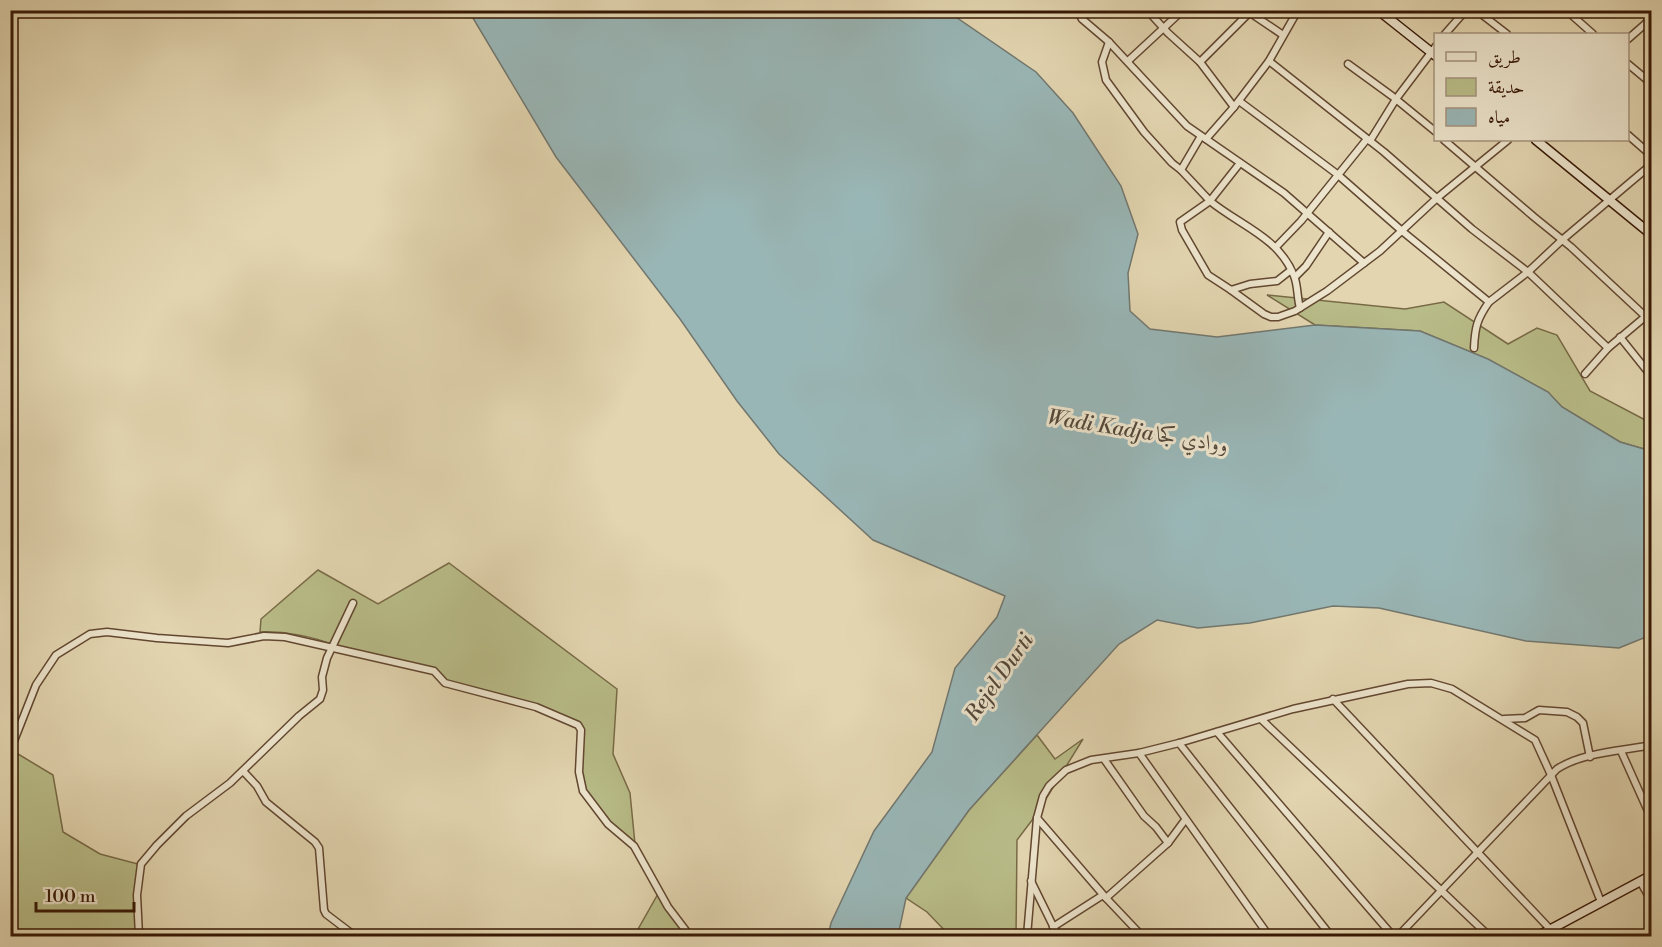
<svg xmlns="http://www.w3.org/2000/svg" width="1662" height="947" font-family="'Libre Bodoni',Amiri,serif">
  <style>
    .green { fill: #b8bc88; stroke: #786a46; stroke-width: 1.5 }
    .water { fill: #99b6b6; stroke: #72776f; stroke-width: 1.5 }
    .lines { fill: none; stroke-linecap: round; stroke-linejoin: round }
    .street-casing { stroke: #624730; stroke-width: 9 }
    .secondary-casing { stroke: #371805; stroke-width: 11 }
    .street { stroke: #ece4cc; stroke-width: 6 }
    .secondary { stroke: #ece4cc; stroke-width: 8 }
    .labels { text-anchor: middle; stroke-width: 6; stroke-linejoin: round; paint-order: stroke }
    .water-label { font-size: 21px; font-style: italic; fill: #54473a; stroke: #ece4cc }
  </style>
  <rect width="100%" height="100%" fill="#e2d5b0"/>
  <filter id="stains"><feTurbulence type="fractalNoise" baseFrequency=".00333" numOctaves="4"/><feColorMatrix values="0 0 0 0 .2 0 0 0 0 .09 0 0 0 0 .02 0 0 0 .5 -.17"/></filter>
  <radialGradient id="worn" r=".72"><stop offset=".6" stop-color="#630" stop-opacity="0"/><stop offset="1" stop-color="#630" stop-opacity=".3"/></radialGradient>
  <g class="green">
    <polygon points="1267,295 1405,309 1444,302 1508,344 1537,328 1557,335 1590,391 1651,423 1651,451 1620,442 1562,407 1548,392 1487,359 1420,331 1315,325"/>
    <path d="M449,563L617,689L613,754L630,793L635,844C612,826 583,803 580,772C579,758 581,743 582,730L575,722L446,682L434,670L336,646C313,636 284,631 260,632L261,619L318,570L378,604Z"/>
    <polygon points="1037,735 1055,759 1083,739 1036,815 1017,840 1016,936 950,936 927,912 906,898 969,810"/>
    <polygon points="13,751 53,775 63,832 100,854 138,864 137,936 20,936 11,929 10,768"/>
    <polygon points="658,894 687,936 640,936 637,931"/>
  </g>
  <polygon class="water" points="461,11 947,11 1036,72 1073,113 1121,186 1138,234 1128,273 1130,311 1150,329 1217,337 1315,325 1420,331 1488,359 1548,392 1562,407 1620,442 1651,451 1651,635 1619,648 1526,641 1379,608 1333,606 1250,623 1198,628 1157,620 1119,644 969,810 906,898 898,936 828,936 831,923 874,831 932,752 955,668 997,617 1005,596 873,540 779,454 737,401 680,319 556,157 473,18"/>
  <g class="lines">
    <defs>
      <g id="street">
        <polyline points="1077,10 1082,19 1109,42 1187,126 1284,193 1364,263"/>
        <polyline points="1147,10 1168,33 1200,62 1234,107"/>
        <polyline points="1246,10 1283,35"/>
        <polyline points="1476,10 1507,34"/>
        <polyline points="1566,10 1593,34"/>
        <polyline points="1645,10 1652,17"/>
        <polyline points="1445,34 1466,10"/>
        <polyline points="1628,39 1652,18"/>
        <polyline points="1109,42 1102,62 1106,80 1144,132 1172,163 1181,170"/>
        <polyline points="1128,61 1183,10"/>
        <polyline points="1269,61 1384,152 1472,229 1528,272 1608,348"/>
        <polyline points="1200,62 1249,13"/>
        <polyline points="1348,64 1392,96 1436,132"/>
        <polyline points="1628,64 1652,84"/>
        <polyline points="1239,101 1337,174 1402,231 1489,302 1528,272 1562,240 1652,164"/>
        <polyline points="1628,135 1652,156"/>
        <polyline points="1201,136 1181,170 1210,201 1240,163"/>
        <polyline points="1206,139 1234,107 1269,61 1298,10"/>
        <polyline points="1444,140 1534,217 1571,247 1645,316"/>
        <polyline points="1370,141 1396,99 1436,46"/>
        <polyline points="1276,247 1301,221 1367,139"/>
        <path d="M1291,270L1277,281L1250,284L1231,290L1208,275L1182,230L1180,222L1210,201C1239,225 1279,237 1294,276C1298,285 1297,298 1300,308"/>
        <polyline points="1295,277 1306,266 1329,232"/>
        <polyline points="1231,290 1264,314 1271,317 1278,317 1295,311 1327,291 1380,251 1437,198 1508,140"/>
        <polyline points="1620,337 1652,377"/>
        <path d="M1474,348C1475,327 1477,319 1489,302"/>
        <polyline points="1585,374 1608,348 1652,311"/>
        <polyline points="1333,699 1550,929 1554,936"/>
        <polyline points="1504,719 1525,718 1539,710 1567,712 1577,717 1583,723 1590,757"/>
        <polyline points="1262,720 1489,936"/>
        <polyline points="1217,732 1393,936"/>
        <polyline points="1179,743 1331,936"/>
        <polyline points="10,751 36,685 56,655 90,634 107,632 157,638 228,643 264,636 285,637 434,671 445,683 536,707 578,725 581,730 579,772 583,791 608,824 634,846 668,907 690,936"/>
        <polyline points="1621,751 1652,820"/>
        <polyline points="1139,753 1269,936"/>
        <polyline points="1104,759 1144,816 1156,827 1168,843"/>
        <polyline points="243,771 257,786 266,802 315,842 319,848 324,910 326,914 355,936"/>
        <polyline points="1037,818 1106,898 1142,936"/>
        <polyline points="1031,881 1058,936"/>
        <polyline points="1640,881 1652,902"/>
        <polyline points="1106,898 1168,843 1185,820"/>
        <polyline points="1053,927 1103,895"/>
        <polyline points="139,936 137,895 141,864 157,845 186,816 230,783 299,716 320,699 323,690 322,677 327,658 353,603"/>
        <polyline points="1027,936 1037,818 1043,796 1049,786 1066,770 1091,760 1139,753 1179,743 1293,709 1408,684 1431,683 1452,689 1535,740 1551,775 1601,902"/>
        <path d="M1398,936L1557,769C1583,752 1621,751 1652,745"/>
      </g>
      <g id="secondary">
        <polyline points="1378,10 1436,56"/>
        <polyline points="1536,140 1652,235"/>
        <polyline points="10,933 14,936"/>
        <polyline points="1538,936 1652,875"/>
      </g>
    </defs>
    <use href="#street" class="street-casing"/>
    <use href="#secondary" class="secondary-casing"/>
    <use href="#street" class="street"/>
    <use href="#secondary" class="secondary"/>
  </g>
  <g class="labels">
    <g class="water-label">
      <text transform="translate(1138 431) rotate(9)" y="7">Wadi Kadja ووادي كجا</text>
      <text transform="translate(999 677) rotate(-55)" y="7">Rejel Durti</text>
    </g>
  </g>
  <rect width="1662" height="947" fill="none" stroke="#e2d5b0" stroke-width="36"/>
  <rect x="12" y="12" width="1638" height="923" fill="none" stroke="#371805" stroke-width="3"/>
  <rect x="18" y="18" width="1626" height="911" fill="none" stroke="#371805" stroke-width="1.5"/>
  <rect x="1434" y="33" width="195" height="108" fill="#ece4cc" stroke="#a4927c" stroke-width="1.5"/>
  <rect x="1446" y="52" width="30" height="9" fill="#ece4cc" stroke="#a4927c" stroke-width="1.5"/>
  <text x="1488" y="63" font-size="18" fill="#371805">طريق</text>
  <rect x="1446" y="78" width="30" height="18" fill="#b8bc88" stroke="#a4927c" stroke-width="1.5"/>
  <text x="1488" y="93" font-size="18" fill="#371805">حديقة</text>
  <rect x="1446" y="108" width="30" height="18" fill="#99b6b6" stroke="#a4927c" stroke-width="1.5"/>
  <text x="1488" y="123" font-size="18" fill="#371805">مياه</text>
  <path d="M36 902v9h98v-9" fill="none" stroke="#371805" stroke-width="3"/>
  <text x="45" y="902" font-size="18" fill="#371805" stroke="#ece4cc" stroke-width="4.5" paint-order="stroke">100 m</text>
  <rect width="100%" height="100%" filter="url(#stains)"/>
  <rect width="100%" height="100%" fill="url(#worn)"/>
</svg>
